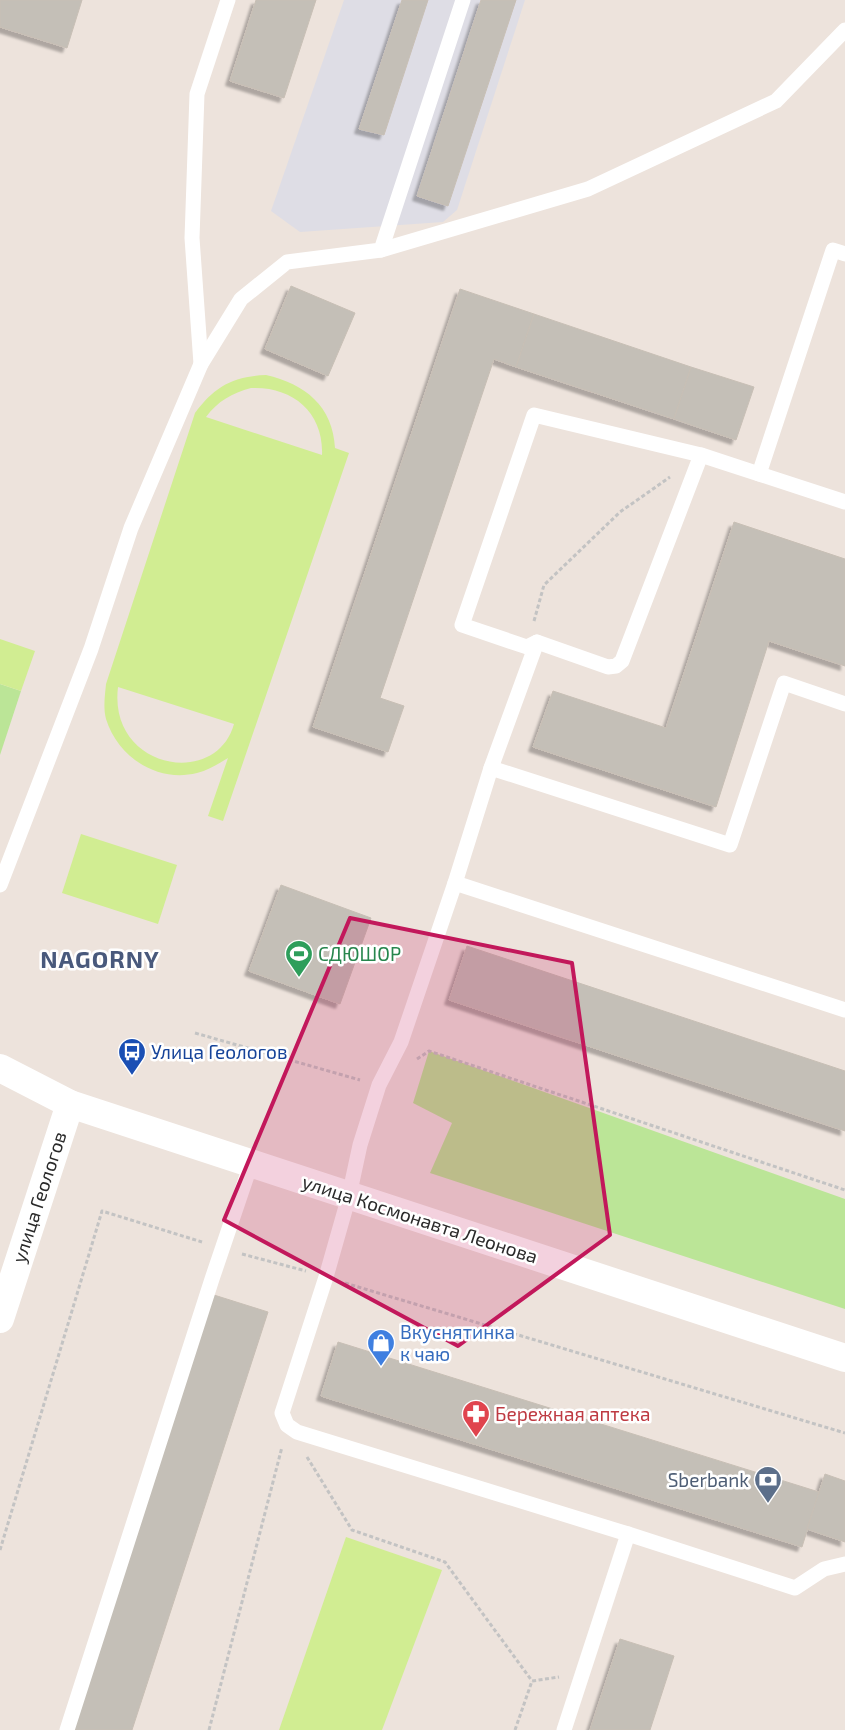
<svg xmlns="http://www.w3.org/2000/svg" width="845" height="1730" font-family="'Exo 2',sans-serif">
  <style>
    .industrial { fill: #dedde5 }
    .green { fill: #bbe597 }
    .pitch { fill: #d1ed92; fill-rule: evenodd }
    .building { fill: #c4bfb7; stroke: #c8bfb5; filter: url(#shadow) }
    .lines { fill: none; stroke-linecap: round; stroke-linejoin: round }
    .path { stroke: #c3c3c3; stroke-width: 3; stroke-dasharray: 4 2.5; stroke-linecap: butt }
    .service { stroke: #fff; stroke-width: 15 }
    .tertiary { stroke: #fff; stroke-width: 28 }
    .secondary { stroke: #fff; stroke-width: 28 }
    .marked { fill: #c2185b; fill-opacity: 0.2; stroke: #c2185b; stroke-width: 4; stroke-linejoin: round }
    .labels { text-anchor: middle; stroke-width: 5; stroke-linejoin: round; paint-order: stroke }
    .leisure-label { font-size: 19px; fill: #27864d; stroke: #fff; text-anchor: start }
    .transit-label { font-size: 19px; fill: #164399; stroke: #fff; text-anchor: start }
    .street-label { font-size: 19px; fill: #2a2a2a; stroke: #fff }
    .shop-label { font-size: 19px; fill: #366cbe; stroke: #fff; text-anchor: start }
    .health-label { font-size: 19px; fill: #be3a42; stroke: #fff; text-anchor: start }
    .service-label { font-size: 19px; fill: #4e5e75; stroke: #fff; text-anchor: end }
    .district-label { font-size: 24px; font-weight: bold; letter-spacing: 1px; fill: #49597c; stroke: #fff }
  </style>
  <defs>
    <filter id="shadow"><feDropShadow dx="-4.5" dy="4.5" stdDeviation="1" flood-color="#0004"/></filter>
  </defs>
  <rect width="100%" height="100%" fill="#ede3dc"/>
  <polygon class="industrial" points="344,0 525,0 457,210 443,222 300,232 271,211"/>
  <g class="green">
    <polygon points="0,684 21,691 0,755"/>
    <polygon points="429,1051 845,1199 845,1309 430,1173 452,1123 413,1103"/>
  </g>
  <g class="pitch">
    <path d="M266,375C305,384 333,406 335,448L349,453L223,821L208,816L228,758C218,764 209,770 197,773C157,783 118,757 106,719C103,708 105,695 106,684L195,413C214,387 233,376 266,375ZM251,388C292,386 324,412 322,455L206,417C218,401 232,393 251,388ZM118,687L234,724C216,789 108,769 118,687Z"/>
    <polygon points="0,639 35,651 21,691 0,684"/>
    <polygon points="81,834 177,865 158,924 62,893"/>
    <polygon points="346,1537 442,1570 382,1730 279,1730"/>
  </g>
  <g class="building">
    <polygon points="0,0 82,0 67,48 0,27"/>
    <polygon points="256,0 316,0 284,98 230,81"/>
    <polygon points="402,0 428,0 384,135 359,129"/>
    <polygon points="481,0 516,0 448,206 417,196"/>
    <polygon points="291,286 355,313 328,376 265,349"/>
    <polygon points="460,289 534,314 516,367 494,359 380,698 404,706 388,752 313,727"/>
    <polygon points="534,314 691,367 674,419 516,367"/>
    <polygon points="691,367 754,387 736,440 674,419"/>
    <polygon points="734,522 845,559 845,666 769,641 716,807 533,747 553,691 666,728"/>
    <polygon points="281,885 371,918 340,1004 249,971"/>
    <polygon points="467,946 845,1071 845,1131 449,1000"/>
    <polygon points="214,1295 268,1312 132,1730 72,1730"/>
    <polygon points="338,1342 819,1492 802,1547 321,1396"/>
    <polygon points="825,1474 845,1481 845,1542 807,1529"/>
    <polygon points="620,1639 674,1656 650,1730 590,1730"/>
  </g>
  <g class="lines">
    <g class="path">
      <polyline points="534,621 544,585 620,512 670,477"/>
      <polyline points="195,1033 360,1080"/>
      <polyline points="417,1059 429,1051 845,1190"/>
      <polyline points="242,1254 306,1271"/>
      <polyline points="345,1283 845,1433"/>
      <polyline points="307,1457 352,1530 445,1562 532,1681"/>
      <polyline points="0,1550 102,1211 202,1242"/>
      <polyline points="209,1730 282,1447"/>
      <polyline points="515,1730 532,1681 559,1677"/>
    </g>
    <g class="service">
      <polyline points="381,250 588,189 776,101 845,30"/>
      <polyline points="201,364 192,238 197,94 228,0"/>
      <polyline points="759,474 833,250 845,254"/>
      <polyline points="845,502 701,455 622,661 616,666 608,667 537,642 491,768 455,883 401,1042 379,1085 360,1145 349,1196 326,1277 282,1413 287,1425 297,1432 628,1534 795,1588 824,1569 845,1564"/>
      <polyline points="537,642 527,647 462,625 534,415 701,455"/>
      <polyline points="491,768 730,845 784,683 845,704"/>
      <polyline points="455,883 845,1010"/>
      <polyline points="0,885 91,649 131,528 201,364 241,299 287,262 381,250 463,0"/>
      <polyline points="67,1730 212,1279 251,1164"/>
      <polyline points="564,1730 628,1534"/>
    </g>
    <polyline class="tertiary" points="0,1319 70,1104"/>
    <polyline class="secondary" points="0,1068 70,1104 845,1358"/>
  </g>
  <path class="marked" d="M350,918L572,963L610,1235L458,1346L224,1220Z"/>
  <defs>
    <symbol id="stadium-pin" viewBox="-11 -11 22 30"><path d="M0 17L-7.5 6A9.5 9.5 0 1 1 7.5 6Z" fill="#2e9e5b" stroke="#fff"/><path d="M0-5a6.5 5 0 1 0 0 10a6.5 5 0 1 0 0-10ZM-3.5-1.8h7v3.6h-7Z" fill="#fff"/></symbol>
    <symbol id="bus-pin" viewBox="-11 -11 22 30"><path d="M0 17L-7.5 6A9.5 9.5 0 1 1 7.5 6Z" fill="#1a4fb4" stroke="#fff"/><path d="M-5-6H5V4H4V6H2V4H-2V6H-4V4H-5ZM-3.5-4V0h7V-4ZM-3.5 1.2v1.5H-2V1.2ZM2 1.2v1.5H3.5V1.2Z" fill="#fff"/></symbol>
    <symbol id="shop-pin" viewBox="-11 -11 22 30"><path d="M0 17L-7.5 6A9.5 9.5 0 1 1 7.5 6Z" fill="#3f7fe0" stroke="#fff"/><path d="M-5-2.5h2.3a2.7 3.5 0 0 1 5.4 0H5L5.5 6h-11ZM-1.5-2.5h3a1.5 2.3 0 0 0-3 0Z" fill="#fff"/></symbol>
    <symbol id="pharmacy-pin" viewBox="-11 -11 22 30"><path d="M0 17L-7.5 6A9.5 9.5 0 1 1 7.5 6Z" fill="#e0444e" stroke="#fff"/><path d="M-2-6h4v4h4v4h-4v4h-4v-4h-4v-4h4Z" fill="#fff"/></symbol>
    <symbol id="bank-pin" viewBox="-11 -11 22 30"><path d="M0 17L-7.5 6A9.5 9.5 0 1 1 7.5 6Z" fill="#5c6f8a" stroke="#fff"/><path d="M-6-4H6V4H-6ZM0-2.3a2.3 2.3 0 1 0 0 4.6a2.3 2.3 0 1 0 0-4.6Z" fill="#fff"/></symbol>
  </defs>
  <g fill-rule="evenodd">
    <use href="#stadium-pin" x="283" y="938" width="32" height="43"/>
    <use href="#bus-pin" x="116" y="1036" width="32" height="43"/>
    <use href="#shop-pin" x="365" y="1327" width="32" height="43"/>
    <use href="#pharmacy-pin" x="460" y="1398" width="32" height="43"/>
    <use href="#bank-pin" x="752" y="1464" width="32" height="43"/>
  </g>
  <g class="labels">
    <g class="leisure-label">
      <text x="318" y="961">СДЮШОР</text>
    </g>
    <g class="transit-label">
      <text x="151" y="1059">Улица Геологов</text>
    </g>
    <g class="street-label">
      <text transform="translate(39 1197) rotate(-72)" y="7">улица Геологов</text>
      <text transform="translate(420 1219) rotate(18)" y="7">улица Космонавта Леонова</text>
    </g>
    <g class="shop-label">
      <text x="400" y="1339">Вкуснятинка<tspan x="400" dy="22">к чаю</tspan></text>
    </g>
    <g class="health-label">
      <text x="495" y="1421">Бережная аптека</text>
    </g>
    <g class="service-label">
      <text x="749" y="1487">Sberbank</text>
    </g>
    <g class="district-label">
      <text x="100" y="968">NAGORNY</text>
    </g>
  </g>
</svg>
